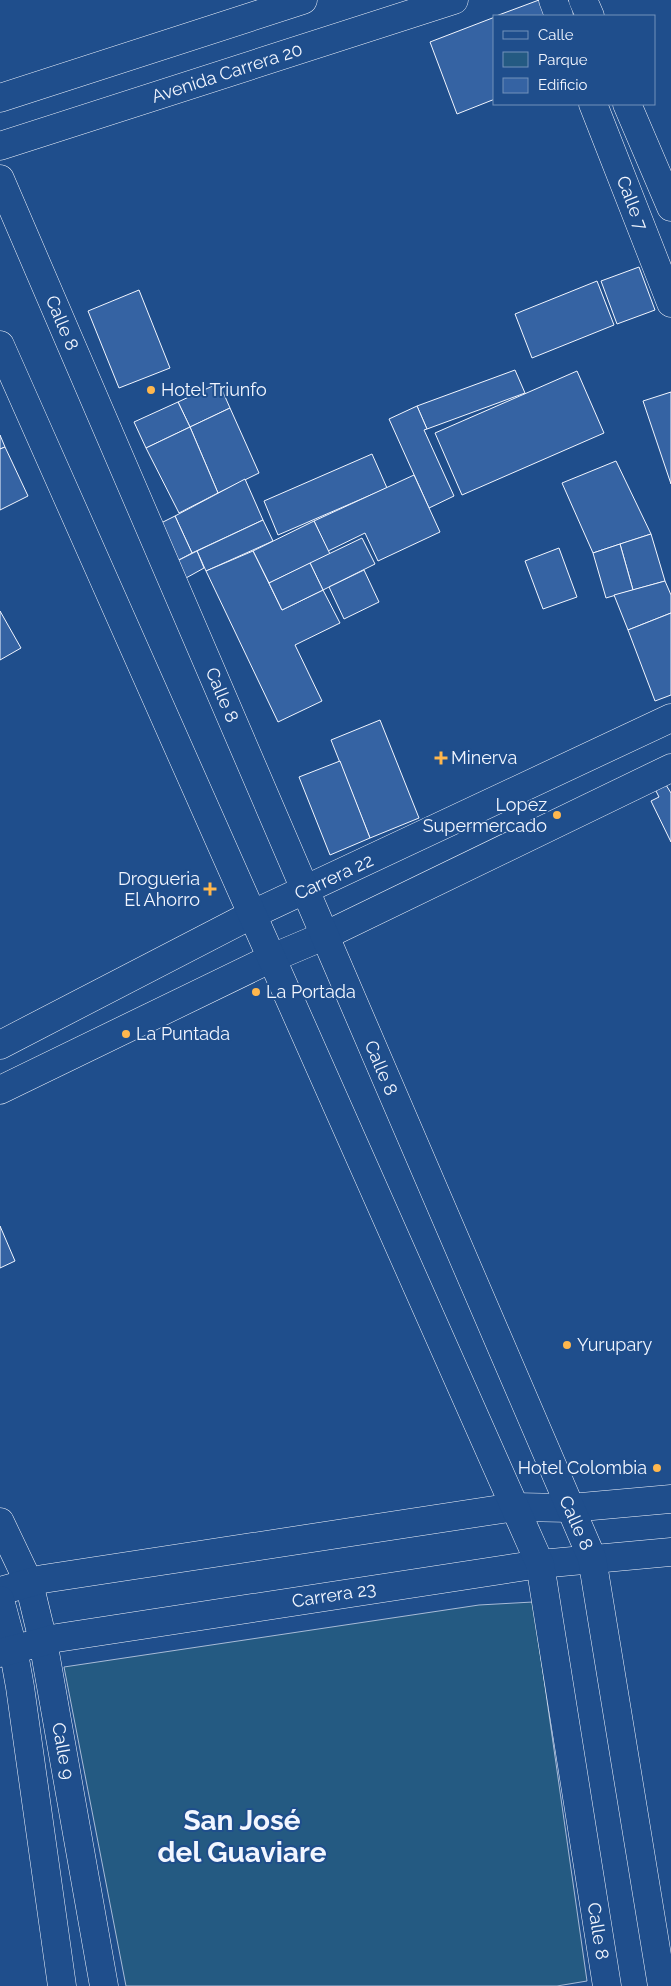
<svg xmlns="http://www.w3.org/2000/svg" width="671" height="1986" font-family="Raleway,sans-serif">
  <style>
    .green { fill: #245a82; stroke: #a8bbd7 }
    .building { fill: #3563a3; stroke: #f2f6ff }
    .lines { fill: none; stroke-linecap: round; stroke-linejoin: round }
    .minor-casing { stroke: #f2f6ff; stroke-width: 29 }
    .major-casing { stroke: #f2f6ff; stroke-width: 29 }
    .minor { stroke: #1f4e8c; stroke-width: 28 }
    .major { stroke: #1f4e8c; stroke-width: 28 }
    .poi-dot { fill: #ffb74d; stroke: #1f4e8c; stroke-width: 2 }
    .labels { text-anchor: middle; stroke-width: 4; stroke-linejoin: round; paint-order: stroke }
    .street-label { font-size: 18px; fill: #f2f6ff; stroke: #1f4e8c }
    .poi-label { font-size: 18px; fill: #f2f6ff; stroke: #1f4e8c; text-anchor: start }
    .town-label { font-size: 28px; font-weight: bold; fill: #f2f6ff; stroke: #1f4e8c }
  </style>
  <rect width="100%" height="100%" fill="#1f4e8c"/>
  <polygon class="green" points="533,1602 587,1981 557,1986 126,1986 64,1667 479,1605"/>
  <g class="building">
    <polygon points="539,0 545,16 496,16"/>
    <polygon points="495,17 495,99 457,114 430,42"/>
    <polygon points="639,267 655,310 617,324 601,281"/>
    <polygon points="597,281 614,325 532,358 515,314"/>
    <polygon points="139,290 170,368 119,388 88,311"/>
    <polygon points="515,370 525,393 427,429 417,406"/>
    <polygon points="577,371 604,433 462,495 435,433"/>
    <polygon points="219,383 230,408 190,427 178,402"/>
    <polygon points="671,392 671,484 643,401"/>
    <polygon points="178,402 190,427 146,448 134,422"/>
    <polygon points="417,406 427,429 424,430 454,496 429,508 389,419"/>
    <polygon points="230,408 259,473 218,493 190,427"/>
    <polygon points="190,427 218,493 179,513 146,448"/>
    <polygon points="0,435 5,447 0,449"/>
    <polygon points="5,447 28,496 0,510 0,449"/>
    <polygon points="372,454 387,488 278,535 264,501"/>
    <polygon points="616,461 651,534 593,553 562,483"/>
    <polygon points="414,475 440,532 378,561 365,533 328,551 314,521"/>
    <polygon points="245,479 263,520 192,553 175,516"/>
    <polygon points="175,516 192,553 177,561 159,524"/>
    <polygon points="263,520 273,541 206,571 197,551"/>
    <polygon points="314,521 330,554 269,583 253,551"/>
    <polygon points="651,534 665,581 633,590 620,544"/>
    <polygon points="362,538 375,564 323,590 310,563"/>
    <polygon points="620,544 633,590 606,598 593,553"/>
    <polygon points="559,548 577,597 543,609 525,561"/>
    <polygon points="197,551 204,568 186,578 177,561"/>
    <polygon points="253,551 282,610 323,590 340,623 295,645 322,701 278,722 206,571"/>
    <polygon points="310,563 323,590 282,610 269,583"/>
    <polygon points="364,570 379,602 344,619 329,587"/>
    <polygon points="665,581 671,595 671,613 628,630 614,595"/>
    <polygon points="0,611 21,648 0,660"/>
    <polygon points="671,613 671,695 655,701 628,630"/>
    <polygon points="380,720 419,818 370,838 331,740"/>
    <polygon points="340,761 370,838 330,855 299,777"/>
    <polygon points="666,785 671,793 671,842 651,801 659,797 655,789"/>
    <polygon points="0,1226 15,1261 0,1268"/>
  </g>
  <g class="lines">
    <defs>
      <g id="minor">
        <polyline points="553,0 559,16"/>
        <polyline points="583,0 590,16"/>
        <polyline points="0,98 303,0"/>
        <polyline points="593,104 671,303"/>
        <polyline points="627,104 671,207"/>
        <polyline points="0,146 454,0"/>
        <polyline points="0,1045 253,914 671,718"/>
        <polyline points="0,1090 272,958 324,936 671,768"/>
        <polyline points="0,1522 29,1583 43,1641 104,1986"/>
        <polyline points="0,1591 43,1579 515,1507 570,1508 671,1499"/>
        <polyline points="0,1600 13,1648 20,1687 62,1986"/>
        <polyline points="0,1653 57,1638 540,1564 671,1552"/>
      </g>
      <g id="major">
        <polyline points="0,179 592,1558 662,1986"/>
        <polyline points="0,345 540,1564 607,1986"/>
      </g>
    </defs>
    <use href="#minor" class="minor-casing"/>
    <use href="#major" class="major-casing"/>
    <use href="#minor" class="minor"/>
    <use href="#major" class="major"/>
  </g>
  <g class="poi-dot">
    <circle cx="151" cy="390" r="5"/>
    <path d="M438.5 750.5h5v5h5v5h-5v5h-5v-5h-5v-5h5z"/>
    <circle cx="557" cy="815" r="5"/>
    <path d="M207.5 881.5h5v5h5v5h-5v5h-5v-5h-5v-5h5z"/>
    <circle cx="256" cy="992" r="5"/>
    <circle cx="126" cy="1034" r="5"/>
    <circle cx="567" cy="1345" r="5"/>
    <circle cx="657" cy="1468" r="5"/>
  </g>
  <g class="labels">
    <g class="street-label">
      <text transform="translate(227 73) rotate(-18)" y="6">Avenida Carrera 20</text>
      <text transform="translate(632 203) rotate(69)" y="6">Calle 7</text>
      <text transform="translate(62 323) rotate(67)" y="6">Calle 8</text>
      <text transform="translate(222 695) rotate(67)" y="6">Calle 8</text>
      <text transform="translate(334 877) rotate(-25)" y="6">Carrera 22</text>
      <text transform="translate(381 1068) rotate(67)" y="6">Calle 8</text>
      <text transform="translate(576 1523) rotate(66)" y="6">Calle 8</text>
      <text transform="translate(334 1595) rotate(-9)" y="6">Carrera 23</text>
      <text transform="translate(63 1751) rotate(80)" y="6">Calle 9</text>
      <text transform="translate(598 1931) rotate(81)" y="6">Calle 8</text>
    </g>
    <g class="poi-label">
      <text x="161" y="396">Hotel Triunfo</text>
      <text x="451" y="764">Minerva</text>
      <text x="547" y="811" text-anchor="end">Lopez<tspan x="547" dy="21">Supermercado</tspan></text>
      <text x="200" y="885" text-anchor="end">Drogueria<tspan x="200" dy="21">El Ahorro</tspan></text>
      <text x="266" y="998">La Portada</text>
      <text x="136" y="1040">La Puntada</text>
      <text x="577" y="1351">Yurupary</text>
      <text x="647" y="1474" text-anchor="end">Hotel Colombia</text>
    </g>
    <g class="town-label">
      <text x="242" y="1830">San José<tspan x="242" dy="32">del Guaviare</tspan></text>
    </g>
  </g>
  <rect x="493" y="15" width="162" height="90" fill="#1f4e8c" stroke="#7391ba"/>
  <rect x="503" y="31" width="25" height="8" fill="#1f4e8c" stroke="#7391ba"/>
  <text x="538" y="40" font-size="15" fill="#f2f6ff">Calle</text>
  <rect x="503" y="52" width="25" height="15" fill="#245a82" stroke="#7391ba"/>
  <text x="538" y="65" font-size="15" fill="#f2f6ff">Parque</text>
  <rect x="503" y="78" width="25" height="15" fill="#3563a3" stroke="#7391ba"/>
  <text x="538" y="90" font-size="15" fill="#f2f6ff">Edificio</text>
</svg>
